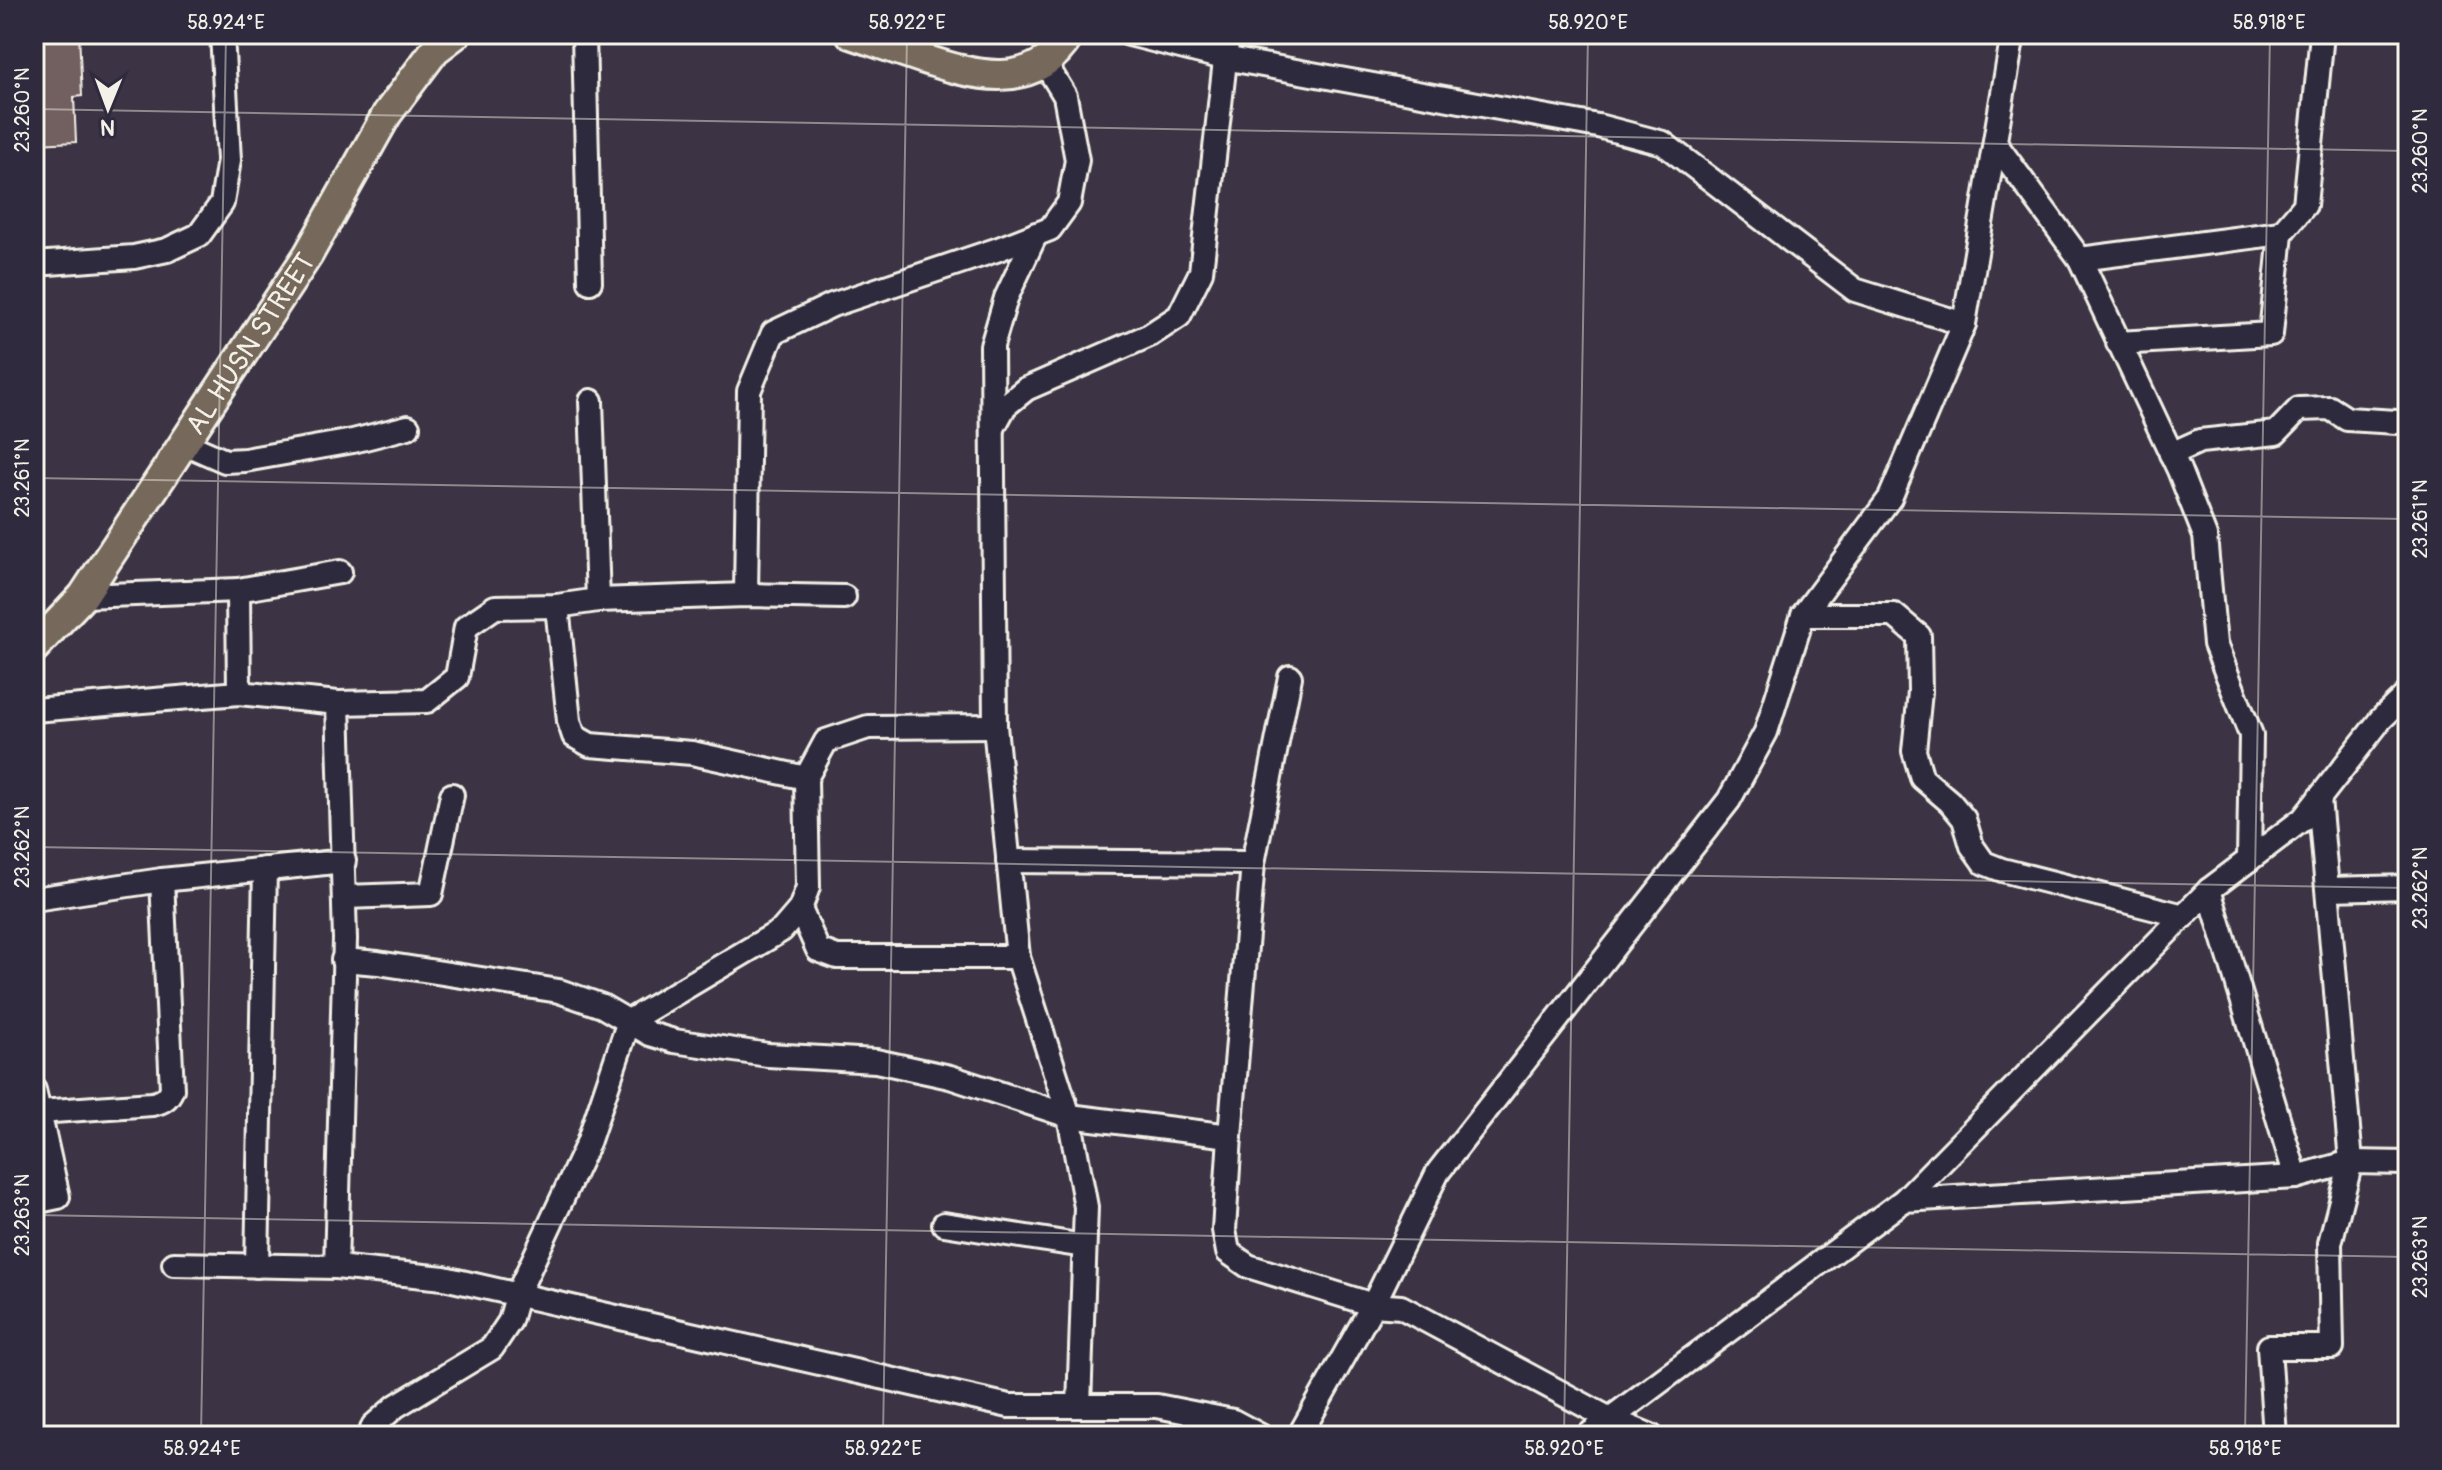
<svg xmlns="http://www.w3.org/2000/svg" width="2442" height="1470" font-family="Pangolin,sans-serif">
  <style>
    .building { fill: #725e5f; stroke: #f4f1e8; stroke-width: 2 }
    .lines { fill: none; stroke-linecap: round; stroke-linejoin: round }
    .minor-casing { stroke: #f4f1e8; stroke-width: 28 }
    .major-casing { stroke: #f4f1e8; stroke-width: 34 }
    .minor { stroke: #2f2a3d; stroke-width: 22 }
    .major { stroke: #76695c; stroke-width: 28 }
    .ticks { fill: none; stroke: #f4f1e8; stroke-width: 2; stroke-opacity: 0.45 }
    .labels { text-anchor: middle; stroke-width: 8; stroke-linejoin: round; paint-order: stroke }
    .street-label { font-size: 28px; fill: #f4f1e8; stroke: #2f2a3d }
    .neatline { fill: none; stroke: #f4f1e8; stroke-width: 3 }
    .ticks-label { font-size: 20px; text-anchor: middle; fill: #f4f1e8 }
  </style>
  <rect width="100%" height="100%" fill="#3c3444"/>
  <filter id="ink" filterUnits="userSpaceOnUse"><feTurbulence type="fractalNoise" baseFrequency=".0125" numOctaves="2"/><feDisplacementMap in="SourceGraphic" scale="16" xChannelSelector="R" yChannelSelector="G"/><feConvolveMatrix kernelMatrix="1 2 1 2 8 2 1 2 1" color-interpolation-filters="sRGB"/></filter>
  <g filter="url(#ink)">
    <polygon class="building" points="34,34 79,34 82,96 74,97 76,142 36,144"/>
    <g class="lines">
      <defs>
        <g id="minor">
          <polyline points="584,34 590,282"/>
          <polyline points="1129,34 1224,58 1598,126 1663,143 1855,290 1964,324"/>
          <polyline points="1995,143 2080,259 2179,470 2205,536 2215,644 2251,735 2249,860"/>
          <polyline points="1036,234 1006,298 992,346 995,726 1018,957 1069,1116 1086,1207 1079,1406"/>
          <polyline points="2080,259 2281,233 2305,205 2322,34"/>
          <polyline points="34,264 134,257 167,250 199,235 222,203 229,160 222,34"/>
          <polyline points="2118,343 2271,334 2281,233"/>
          <polyline points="591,401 598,600"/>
          <polyline points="993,428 1005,406 1026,389 1150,335 1179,316 1201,272 1228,34"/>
          <polyline points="184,443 225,461 245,460 353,441 408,427"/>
          <polyline points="2171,454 2200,441 2276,433 2299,409 2330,408 2347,419 2397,422"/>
          <polyline points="238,590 239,693"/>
          <polyline points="746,595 749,391 773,333 832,305 996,250 1050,229 1069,203 1077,160 1065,96 1045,63"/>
          <polyline points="83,596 238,590 340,572"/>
          <polyline points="557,606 569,721 574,736 590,745 692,753 806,778"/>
          <polyline points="1803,615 1894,615 1919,636 1920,692 1914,751 1922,778 1950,802 1964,819 1972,846 1984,863 2002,870 2184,916"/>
          <polyline points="1290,677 1253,863 1230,1136 1224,1230 1228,1252 1248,1266 1373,1305 1401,1307 1610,1419 1651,1436"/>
          <polyline points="34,710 239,693 338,703 427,701 457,677 466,627 495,607 557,606 598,600 746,595 844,597"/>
          <polyline points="1008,861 1253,863"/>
          <polyline points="2328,889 2408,887"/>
          <polyline points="2209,890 2296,1177"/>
          <polyline points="345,897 431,894 452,795"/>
          <polyline points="34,899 162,880 344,861"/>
          <polyline points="800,909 818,950 837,957 1018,957"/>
          <polyline points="343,960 378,963 559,991 602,1006 650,1034 674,1041 768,1055 876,1061 950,1077 1069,1116 1230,1136"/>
          <polyline points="34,1090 58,1197 34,1202"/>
          <path d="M39,1112L152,1104C162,1102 168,1099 172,1089L162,880"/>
          <polyline points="1904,1200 2296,1177 2351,1162 2408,1163"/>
          <polyline points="944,1224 1084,1246"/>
          <polyline points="174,1264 336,1267 444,1278 1009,1406 1157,1406 1233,1421 1261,1436"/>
          <polyline points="257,1266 265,869"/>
          <polyline points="336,1267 345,939 338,703"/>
          <polyline points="370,1436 373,1426 396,1406 492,1348 510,1321 518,1293 588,1143 629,1021 782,930 800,909 808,887 806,778 826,741 868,727 995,726"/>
          <polyline points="1299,1436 1373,1305 1438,1172 1729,800 1766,732 1803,615 1890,498 1964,324 2013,34"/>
          <polyline points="1587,1436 1904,1200 2209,890 2303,819 2381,719 2408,693"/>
          <polyline points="2275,1436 2269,1347 2332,1347 2330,1243 2351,1162 2319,798"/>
        </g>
        <g id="major">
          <path d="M851,34C874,42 898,50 921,58C974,76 1035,93 1070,34"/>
          <path id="s1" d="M34,648L83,596L308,255L387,114L435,50L456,34"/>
        </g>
      </defs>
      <use href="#minor" class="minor-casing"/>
      <use href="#major" class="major-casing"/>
      <use href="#minor" class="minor"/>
      <use href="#major" class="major"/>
    </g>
  </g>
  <path class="ticks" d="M34,109L2408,151M34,478L2408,519M34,847L2408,888M34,1215L2408,1257M201,1436L226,34M883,1436L907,34M1564,1436L1588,34M2245,1436L2270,34"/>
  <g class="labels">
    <g class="street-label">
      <text dy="10" stroke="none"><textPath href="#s1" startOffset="374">AL HUSN STREET</textPath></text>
    </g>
  </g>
  <rect width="2442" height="1470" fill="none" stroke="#2f2a3d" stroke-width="88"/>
  <g transform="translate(108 108) rotate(181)" stroke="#2f2a3d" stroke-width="6" paint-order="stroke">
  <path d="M0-6L14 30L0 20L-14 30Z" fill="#f4f1e8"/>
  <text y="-12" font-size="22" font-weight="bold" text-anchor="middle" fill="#f4f1e8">N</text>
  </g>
  <rect x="44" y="44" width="2354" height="1382" class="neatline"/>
  <g class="ticks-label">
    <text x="226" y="29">58.924°E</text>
    <text x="907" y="29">58.922°E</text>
    <text x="1588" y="29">58.920°E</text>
    <text x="2269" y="29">58.918°E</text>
    <text transform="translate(22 110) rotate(-90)" y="7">23.260°N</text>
    <text transform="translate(2420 151) rotate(-90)" y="7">23.260°N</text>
    <text transform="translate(22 478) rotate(-90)" y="7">23.261°N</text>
    <text transform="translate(2420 519) rotate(-90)" y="7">23.261°N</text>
    <text transform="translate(22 847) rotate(-90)" y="7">23.262°N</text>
    <text transform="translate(2420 888) rotate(-90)" y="7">23.262°N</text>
    <text transform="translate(22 1215) rotate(-90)" y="7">23.263°N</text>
    <text transform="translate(2420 1257) rotate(-90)" y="7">23.263°N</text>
    <text x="202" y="1455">58.924°E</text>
    <text x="883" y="1455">58.922°E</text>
    <text x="1564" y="1455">58.920°E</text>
    <text x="2245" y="1455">58.918°E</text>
  </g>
</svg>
